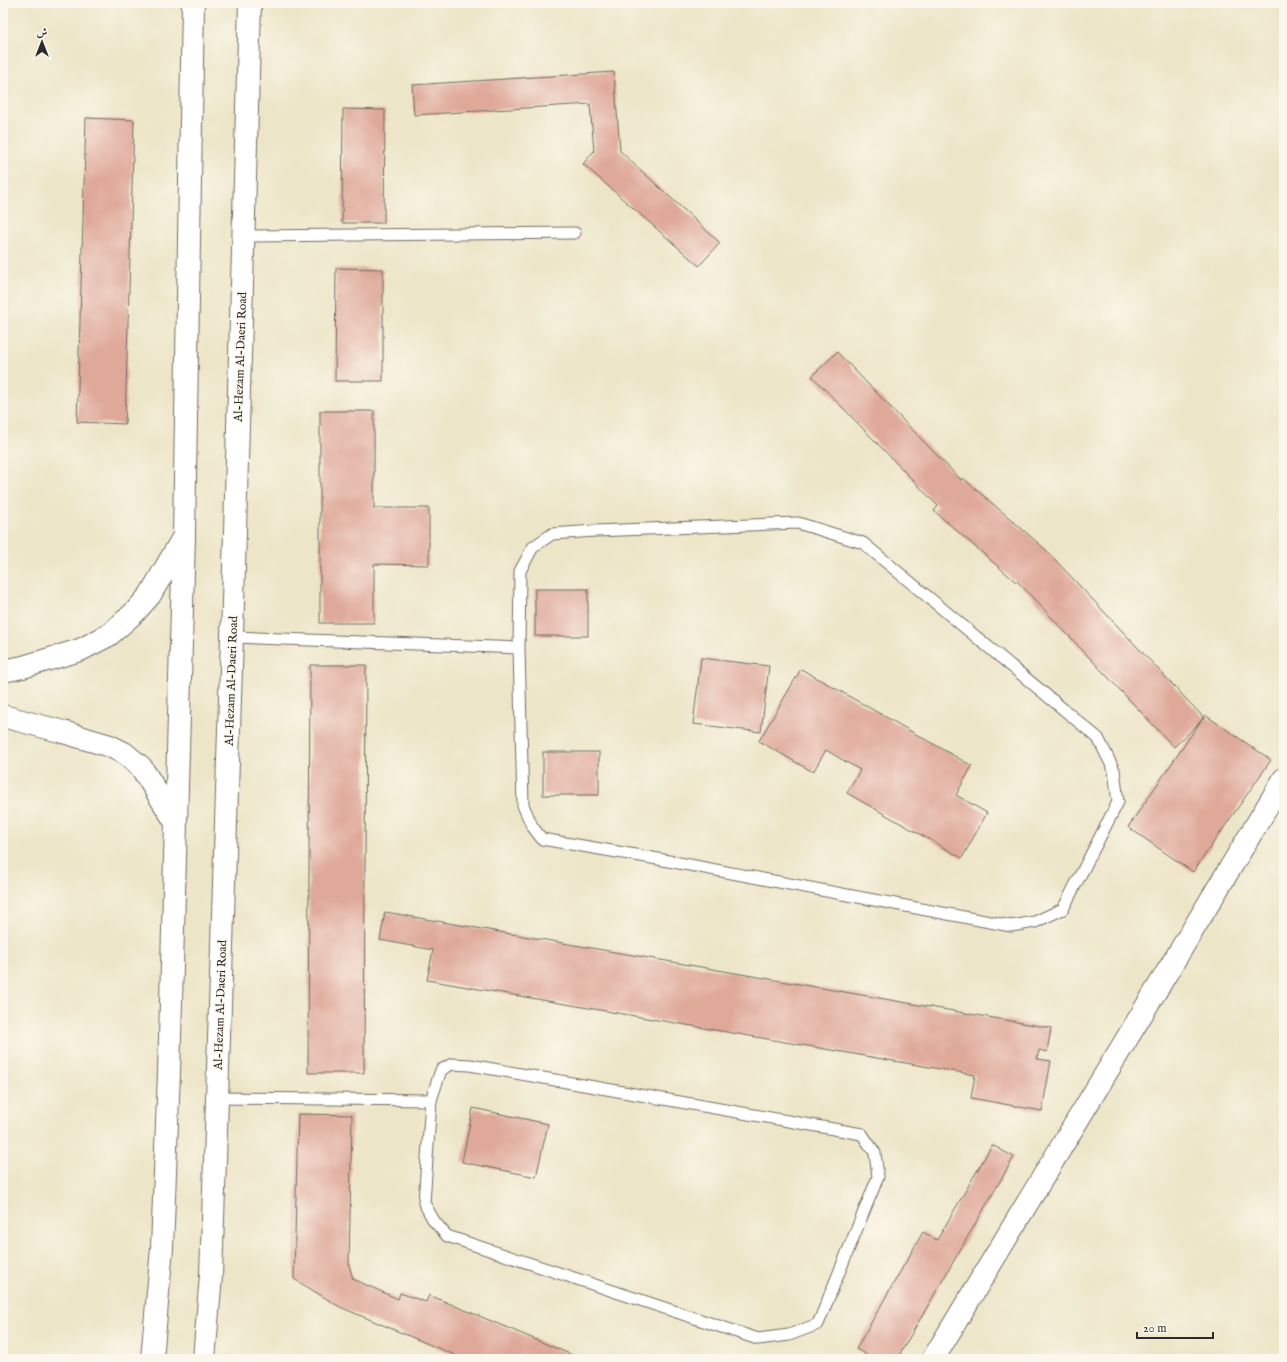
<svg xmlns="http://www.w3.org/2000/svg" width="1287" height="1362" font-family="'IM FELL English',Amiri,serif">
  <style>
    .building { fill: #dfa99a }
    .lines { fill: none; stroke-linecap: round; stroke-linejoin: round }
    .lane-casing { stroke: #6f6c62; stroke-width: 13 }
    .street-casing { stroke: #6f6c62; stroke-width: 24 }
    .secondary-casing { stroke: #6f6c62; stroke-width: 24 }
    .primary-casing { stroke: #6f6c62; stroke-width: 24 }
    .lane { stroke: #fff; stroke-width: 11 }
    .street { stroke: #fff; stroke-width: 22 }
    .secondary { stroke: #fff; stroke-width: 22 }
    .primary { stroke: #fff; stroke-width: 22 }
    .labels { text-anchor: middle; stroke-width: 3; stroke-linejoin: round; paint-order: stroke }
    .street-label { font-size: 12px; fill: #2b2b2b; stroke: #fbf7ec }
  </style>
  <rect width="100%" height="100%" fill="#fbf7ec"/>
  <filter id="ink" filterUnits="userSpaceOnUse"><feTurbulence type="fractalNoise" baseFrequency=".025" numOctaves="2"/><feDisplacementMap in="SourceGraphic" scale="8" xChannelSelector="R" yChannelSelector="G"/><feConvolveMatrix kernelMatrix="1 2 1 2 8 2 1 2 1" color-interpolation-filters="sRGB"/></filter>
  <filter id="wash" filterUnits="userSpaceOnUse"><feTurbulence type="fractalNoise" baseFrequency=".012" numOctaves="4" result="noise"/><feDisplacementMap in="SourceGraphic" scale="16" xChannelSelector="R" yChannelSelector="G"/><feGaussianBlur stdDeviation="0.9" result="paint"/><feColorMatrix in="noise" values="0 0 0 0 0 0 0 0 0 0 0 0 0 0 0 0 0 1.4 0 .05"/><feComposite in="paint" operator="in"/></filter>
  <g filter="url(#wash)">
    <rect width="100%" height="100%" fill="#ede5c7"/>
    <g id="blocks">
      <g class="building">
        <polygon points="614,72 620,151 720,243 699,266 583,164 594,151 590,104 414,115 412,85"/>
        <polygon points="343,109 385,110 384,223 342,223"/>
        <polygon points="86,118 134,120 125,424 77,422"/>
        <polygon points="336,268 383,269 383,381 335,381"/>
        <polygon points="837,352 961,480 963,478 1045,549 1204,718 1174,747 1017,581 1016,582 934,511 938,506 812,376"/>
        <polygon points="320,411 374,411 374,508 429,508 429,565 374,564 374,623 320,623"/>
        <rect x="535" y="589" width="53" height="47"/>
        <polygon points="701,658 769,666 761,732 693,724"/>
        <polygon points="310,665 366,665 364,1073 308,1073"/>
        <polygon points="801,669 972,766 956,795 987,813 962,858 847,793 860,770 826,750 813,772 759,741"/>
        <polygon points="1205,715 1271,760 1193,872 1128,827"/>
        <rect x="543" y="752" width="56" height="43"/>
        <polygon points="385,912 1051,1028 1047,1052 1039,1050 1037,1059 1051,1061 1042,1111 971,1098 975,1075 427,980 433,950 380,940"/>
        <polygon points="473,1108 548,1124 536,1177 462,1162"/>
        <polygon points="298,1114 352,1115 349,1265 353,1279 398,1299 400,1293 426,1302 429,1295 582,1359 464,1359 340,1307 294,1279"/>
        <polygon points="992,1145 1014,1157 897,1359 869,1359 870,1357 856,1349 923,1232 937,1240"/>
      </g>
    </g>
  </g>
  <g filter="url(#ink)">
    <use href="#blocks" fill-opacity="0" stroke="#6f6c62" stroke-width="1"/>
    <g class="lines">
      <defs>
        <g id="lane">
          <polyline points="243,236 575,233"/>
          <polyline points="232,637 519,648 520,571 533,547 552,534 595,531 798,523 863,543 1098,738 1114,770 1118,802 1063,909 1035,922 1011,926 658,859 542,839 532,826 523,805 519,648"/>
          <polygon points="452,1064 470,1065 862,1134 875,1153 878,1177 818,1324 789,1335 758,1339 447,1236 434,1221 424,1203 431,1100 441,1070"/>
          <polyline points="217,1098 431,1100"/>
        </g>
        <polyline id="street" points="933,1359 1284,779"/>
        <g id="secondary">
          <polyline points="3,671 23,667 80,650 109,635 135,612 150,595 184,536"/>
          <polyline points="3,716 63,732 110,746 124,753 141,767 175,821"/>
        </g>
        <g id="primary">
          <polyline points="152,1359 162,1248 169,1073 184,536 193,3"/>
          <polyline points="204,1359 211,1275 215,1161 232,637 250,3"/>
        </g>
      </defs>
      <use href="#lane" class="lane-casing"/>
      <use href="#street" class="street-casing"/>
      <use href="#secondary" class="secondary-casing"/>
      <use href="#primary" class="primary-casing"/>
      <use href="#lane" class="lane"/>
      <use href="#street" class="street"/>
      <use href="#secondary" class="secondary"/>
      <use href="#primary" class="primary"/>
    </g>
  </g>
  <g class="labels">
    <g class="street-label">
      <text transform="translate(240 357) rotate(-88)" y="4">Al-Hezam Al-Daeri Road</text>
      <text transform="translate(231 681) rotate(-88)" y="4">Al-Hezam Al-Daeri Road</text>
      <text transform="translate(220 1005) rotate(-88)" y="4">Al-Hezam Al-Daeri Road</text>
    </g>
  </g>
  <rect width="1287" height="1362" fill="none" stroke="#fbf7ec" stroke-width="16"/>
  <g transform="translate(42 42)" stroke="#fbf7ec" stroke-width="3" paint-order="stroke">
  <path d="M0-3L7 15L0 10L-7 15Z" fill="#2b2b2b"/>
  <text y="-6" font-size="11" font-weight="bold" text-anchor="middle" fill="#2b2b2b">ش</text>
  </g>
  <path d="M1137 1332v6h76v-6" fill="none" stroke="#2b2b2b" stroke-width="2"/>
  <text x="1143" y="1332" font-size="12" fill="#2b2b2b" stroke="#fbf7ec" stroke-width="3" paint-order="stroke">20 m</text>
</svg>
